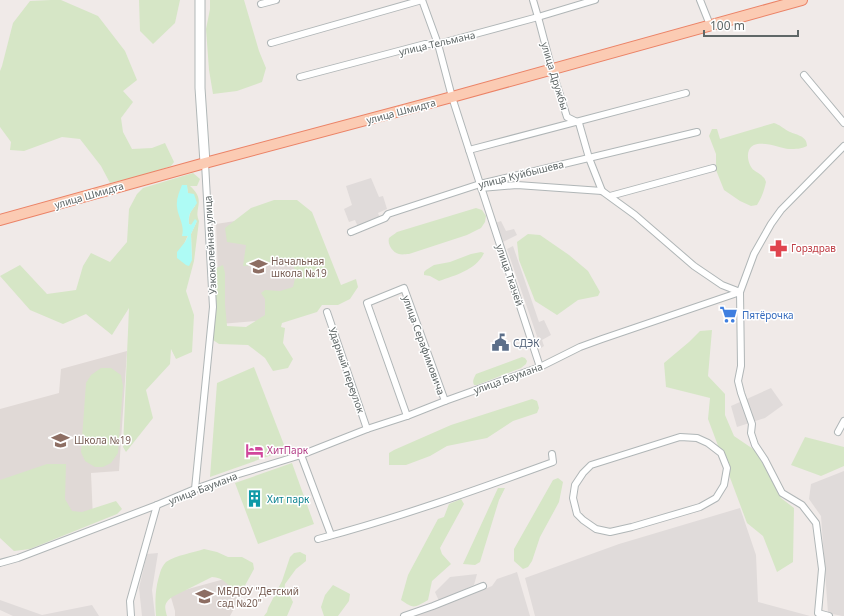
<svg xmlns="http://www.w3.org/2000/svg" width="844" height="616" font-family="'Noto Sans',sans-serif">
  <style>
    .industrial { fill: #e0dbda }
    .education { fill: #e0d9d6 }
    .green { fill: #d6e6c6; fill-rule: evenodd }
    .water { fill: #aefbf5 }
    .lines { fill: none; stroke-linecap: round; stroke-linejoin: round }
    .street-casing { stroke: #b0b6b7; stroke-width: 8 }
    .secondary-casing { stroke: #b0b7b7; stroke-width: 11 }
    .primary-casing { stroke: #eb8367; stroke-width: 12 }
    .street { stroke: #fff; stroke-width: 6 }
    .secondary { stroke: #fff; stroke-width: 9 }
    .primary { stroke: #fbcbb3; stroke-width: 10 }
    .labels { text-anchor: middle; stroke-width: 3; stroke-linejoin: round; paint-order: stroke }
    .street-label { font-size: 10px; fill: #5f6767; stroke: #fff }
    .health-label { font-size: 10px; fill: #be3a42; stroke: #fff; text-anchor: start }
    .education-label { font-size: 10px; fill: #785e54; stroke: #fff; text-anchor: start }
    .shop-label { font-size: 10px; fill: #366cbe; stroke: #fff; text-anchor: start }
    .service-label { font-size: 10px; fill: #4e5e75; stroke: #fff; text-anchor: start }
    .hotel-label { font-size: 10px; fill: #b23c85; stroke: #fff; text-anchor: start }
    .culture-label { font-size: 10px; fill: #0d838f; stroke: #fff; text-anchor: start }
  </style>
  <rect width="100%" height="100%" fill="#f0eae8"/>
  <g class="industrial">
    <polygon points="371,178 379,197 383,196 387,209 378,213 381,220 358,227 355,220 349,222 344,209 352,205 346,186"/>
    <polygon points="501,221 506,231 514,229 517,235 503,242 495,223"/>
    <polygon points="513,246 539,322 544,320 551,335 542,340 544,346 541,348 507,249"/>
    <polygon points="771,388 783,405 765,418 737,427 731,406"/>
    <polygon points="844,471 844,616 842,616 828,613 821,516 809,499 811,484"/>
    <polygon points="740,508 756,555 758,602 810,616 535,616 525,578 619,544"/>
    <polygon points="158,553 152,590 155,616 142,616 139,588 147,554"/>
    <polygon points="517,572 530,616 412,616 455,601 492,586 497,579"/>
    <polygon points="477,574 474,585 439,601 435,592 450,577"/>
    <polygon points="0,600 42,615 92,605 99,616 13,616 0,610"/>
  </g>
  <g class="education">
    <polygon points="281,214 313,311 281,319 220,324 216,224"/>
    <polygon points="127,351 119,471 91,473 93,519 0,538 0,409 59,393 61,369"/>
    <polygon points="228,578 238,601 230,616 175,616 175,611 170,594"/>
  </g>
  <g class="green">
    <polygon points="51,0 61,0 98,16 125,51 137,80 123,91 133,102 121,118 123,132 132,149 152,148 165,143 174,162 171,166 148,174 110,183 101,166 80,139 62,137 24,151 10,150 11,142 0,127 0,71 2,66 13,23 30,1"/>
    <polygon points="139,0 180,0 175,23 153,44 140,31"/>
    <polygon points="210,0 244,0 259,51 266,68 262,82 237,91 213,94 209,70 206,29 210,9"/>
    <path d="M774,123C780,125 783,128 788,131C795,135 807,135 807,146C801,149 796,149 789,149C779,148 755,137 749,150C747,155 748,160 750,165C753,172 759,172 763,177C765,178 765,180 766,182C764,191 762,197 757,205L751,206L740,201L724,190L716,170V154L709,136L712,129H717L720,139Z"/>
    <path d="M193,173L200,179L197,186H190C207,201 193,208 199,221L194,261L186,291L194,315L192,352L176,359L171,349L170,364L146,390L153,418L126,452L123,447L129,308L112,335L86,314L63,324L30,310L0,276L20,265L47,294L76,290L83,266L91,253L110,262L127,242L129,209L137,194L143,188ZM187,187L188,193L195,206C189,213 189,215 189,224L191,225L197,221L191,234L192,260L182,247L185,242L188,235L182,236L184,231L182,222Z"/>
    <polygon points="274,200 297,200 312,212 341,285 356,279 358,287 350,299 338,305 322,305 317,312 282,323 281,327 285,328 283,343 293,359 288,368 273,371 265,358 248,345 219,344 213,340 214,321 214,269 223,265 225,273 225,305 227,326 246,327 265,315 265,299 261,293 265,290 280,291 293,287 296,274 293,265 263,265 243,266 246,245 227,242 225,228 251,208"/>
    <path d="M476,208L482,210L486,216L485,222L481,228L467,235L409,254C406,254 402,255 399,254C393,253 387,244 389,238C391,236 395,234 397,232Z"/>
    <polygon points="528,234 540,235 569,255 588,271 600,292 598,296 578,300 557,315 535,301 519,260 517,242"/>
    <path d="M481,252L484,253C476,270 456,275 439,281L430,276L424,275V272L426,270L434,265L450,262L471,254Z"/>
    <polygon points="712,330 708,376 725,394 725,415 734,436 756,451 781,498 794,508 793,562 777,572 763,536 747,523 708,419 710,398 666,387 664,363 689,342 700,331"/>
    <path d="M522,357L525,358L527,361L526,364L521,368L477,385H474C472,381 474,378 476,374Z"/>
    <polygon points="254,367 286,450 210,477 217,383"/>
    <polygon points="101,368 111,368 121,375 123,386 118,453 111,463 103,467 95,467 85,461 81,452 86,383 91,375"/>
    <polygon points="532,399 537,401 539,408 537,413 513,421 487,438 447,446 430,456 406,465 389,465 389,453 394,450 451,425"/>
    <polygon points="805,437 844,447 844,466 821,476 791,465"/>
    <polygon points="292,463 314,524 258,544 235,483"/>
    <polygon points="47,464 66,464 65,499 72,511 82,512 116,501 122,509 117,514 30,549 14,551 0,538 0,480"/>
    <polygon points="558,478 563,482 559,502 540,537 532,561 528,567 523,569 514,561 514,549 553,480"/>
    <polygon points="498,488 505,488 499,500 480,562 475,565 463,564"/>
    <path d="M461,499L464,504L440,548L442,554L451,564L432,581L428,600C414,608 414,609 401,600L408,575L438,519L444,517L449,504Z"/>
    <path d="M204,549L217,552L228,557H242L253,563L254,569L242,591L236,595C230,586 223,577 212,577L172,597C163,604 165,607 167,616H156C155,599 155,589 160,573C161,569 163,565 166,562C177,555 192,553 204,549Z"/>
    <polygon points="300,552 306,555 306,561 296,569 285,584 284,593 290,596 293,602 287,616 264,616 267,612 268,608 282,581 290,557 294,553"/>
    <polygon points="333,585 350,594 349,601 338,616 324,616 321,607 325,595"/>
  </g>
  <path class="water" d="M182,185H187L188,193L194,194L197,203C191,212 188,213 189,224L191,225L195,219L197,221L191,234L192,260L189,266L186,265L177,258V252L185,242L188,236H182C185,225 178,217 177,207C176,200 179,192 182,185Z"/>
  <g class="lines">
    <defs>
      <g id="street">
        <polyline points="422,0 438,44 452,97 480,184 540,367"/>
        <polyline points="533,0 538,17 552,70 567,117 579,123 589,158 602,191"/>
        <polyline points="700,0 710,25"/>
        <polyline points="261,4 276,0"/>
        <polyline points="271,43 422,0"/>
        <polyline points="804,75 844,123"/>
        <polyline points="300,77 425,44 438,44 538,17 595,0"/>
        <polyline points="469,150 686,93"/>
        <polyline points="481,188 517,185 602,191 635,215 694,266 722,285 740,292"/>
        <polyline points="610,196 713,168"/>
        <polyline points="351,232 385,218 388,214 480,184 697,132"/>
        <polyline points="327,312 367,429"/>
        <polyline points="407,416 367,303 404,288 445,401"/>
        <polyline points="838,432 844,421"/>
        <polygon points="680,437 697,438 708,443 721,453 727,468 724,485 716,498 700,507 632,527 610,532 596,529 583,520 577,514 573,498 575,485 583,473 591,465"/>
        <polyline points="301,455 331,535"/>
        <polyline points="195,489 213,307 205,163"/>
        <path d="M318,539C398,518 476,490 553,462L552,454"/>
        <polyline points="0,563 18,558 157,505 195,489 229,477 301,455 367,429 407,416 445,401 540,367 580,347 602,339 740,292"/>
        <polyline points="131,616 130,601 157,505"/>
        <polyline points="404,616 433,606 483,586"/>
        <polyline points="829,616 818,613 822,569 816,523 802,505 782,493 765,460 755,445 751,433 752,424 741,393 738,381 741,366 740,292 754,254 771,224 781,210 844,146"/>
      </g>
      <polyline id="secondary" points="200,0 200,88 205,163"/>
      <polyline id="primary" points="0,220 205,163 452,97 802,0"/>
    </defs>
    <use href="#street" class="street-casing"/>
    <use href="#secondary" class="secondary-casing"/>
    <use href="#primary" class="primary-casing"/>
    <use href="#street" class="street"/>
    <use href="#secondary" class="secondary"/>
    <use href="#primary" class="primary"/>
  </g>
  <defs>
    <symbol id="pharmacy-bare" viewBox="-9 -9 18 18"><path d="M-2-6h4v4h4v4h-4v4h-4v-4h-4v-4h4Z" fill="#e0444e" stroke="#fff" stroke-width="2.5" paint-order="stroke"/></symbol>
    <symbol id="school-bare" viewBox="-9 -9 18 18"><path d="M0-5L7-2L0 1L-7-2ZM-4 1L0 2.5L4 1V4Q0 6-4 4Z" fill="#8d6e63" stroke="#fff" stroke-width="2.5" paint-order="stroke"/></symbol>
    <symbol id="supermarket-bare" viewBox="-9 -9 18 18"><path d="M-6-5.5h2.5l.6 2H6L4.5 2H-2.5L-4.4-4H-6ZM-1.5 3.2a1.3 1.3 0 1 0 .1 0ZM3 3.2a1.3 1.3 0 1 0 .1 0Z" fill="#3f7fe0" stroke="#fff" stroke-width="2.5" paint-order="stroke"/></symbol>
    <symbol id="civic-bare" viewBox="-9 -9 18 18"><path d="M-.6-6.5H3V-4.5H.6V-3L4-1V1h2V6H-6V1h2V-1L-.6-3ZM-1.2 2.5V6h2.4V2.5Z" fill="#5c6f8a" stroke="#fff" stroke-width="2.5" paint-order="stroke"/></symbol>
    <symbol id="hotel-bare" viewBox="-9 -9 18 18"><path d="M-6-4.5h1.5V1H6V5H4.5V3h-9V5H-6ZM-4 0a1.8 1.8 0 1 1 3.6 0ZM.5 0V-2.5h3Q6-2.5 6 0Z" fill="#d1479c" stroke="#fff" stroke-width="2.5" paint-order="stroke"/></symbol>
    <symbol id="building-bare" viewBox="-9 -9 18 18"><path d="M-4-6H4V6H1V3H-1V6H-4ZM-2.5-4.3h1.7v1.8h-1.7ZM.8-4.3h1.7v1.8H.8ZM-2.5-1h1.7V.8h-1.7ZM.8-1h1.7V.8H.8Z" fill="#0f9aa8" stroke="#fff" stroke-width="2.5" paint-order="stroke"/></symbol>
  </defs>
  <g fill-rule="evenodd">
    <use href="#pharmacy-bare" x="766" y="236" width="25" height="25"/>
    <use href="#school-bare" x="246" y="254" width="25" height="25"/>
    <use href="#supermarket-bare" x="716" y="302" width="25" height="25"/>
    <use href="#civic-bare" x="488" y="330" width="25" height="25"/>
    <use href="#school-bare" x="48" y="428" width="25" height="25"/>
    <use href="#hotel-bare" x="242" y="438" width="25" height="25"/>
    <use href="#building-bare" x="242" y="486" width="25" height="25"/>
    <use href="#school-bare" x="192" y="584" width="25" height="25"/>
  </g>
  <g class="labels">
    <g class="street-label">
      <text transform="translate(437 43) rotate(-13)" y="4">улица Тельмана</text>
      <text transform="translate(555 76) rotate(73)" y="4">улица Дружбы</text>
      <text transform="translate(401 111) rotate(-15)" y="4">улица Шмидта</text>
      <text transform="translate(521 174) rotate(-14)" y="4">улица Куйбышева</text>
      <text transform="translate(89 195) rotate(-16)" y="4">улица Шмидта</text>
      <text transform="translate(210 245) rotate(-93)" y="4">Узкоколейная улица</text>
      <text transform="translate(510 275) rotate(71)" y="4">улица Ткачей</text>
      <text transform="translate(424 345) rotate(70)" y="4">улица Серафимовича</text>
      <text transform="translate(347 370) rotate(71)" y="4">Ударный переулок</text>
      <text transform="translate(508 378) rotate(-20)" y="4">улица Баумана</text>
      <text transform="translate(203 488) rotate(-21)" y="4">улица Баумана</text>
    </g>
    <g class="health-label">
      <text x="791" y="252">Горздрав</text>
    </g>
    <g class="education-label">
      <text x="271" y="265">Начальная<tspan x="271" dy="12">школа №19</tspan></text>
      <text x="74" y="444">Школа №19</text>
      <text x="217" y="595">МБДОУ "Детский<tspan x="217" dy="12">сад №20"</tspan></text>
    </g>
    <g class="shop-label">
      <text x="742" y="319">Пятёрочка</text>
    </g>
    <g class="service-label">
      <text x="513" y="347">СДЭК</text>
    </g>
    <g class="hotel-label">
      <text x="267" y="454">ХитПарк</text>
    </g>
    <g class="culture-label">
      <text x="267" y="503">Хит парк</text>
    </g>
  </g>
  <path d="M704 30v6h94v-6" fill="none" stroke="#5f6767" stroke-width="2"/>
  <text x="710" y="30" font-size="12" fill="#5f6767" stroke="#ffffff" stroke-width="3" paint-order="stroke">100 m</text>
</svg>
